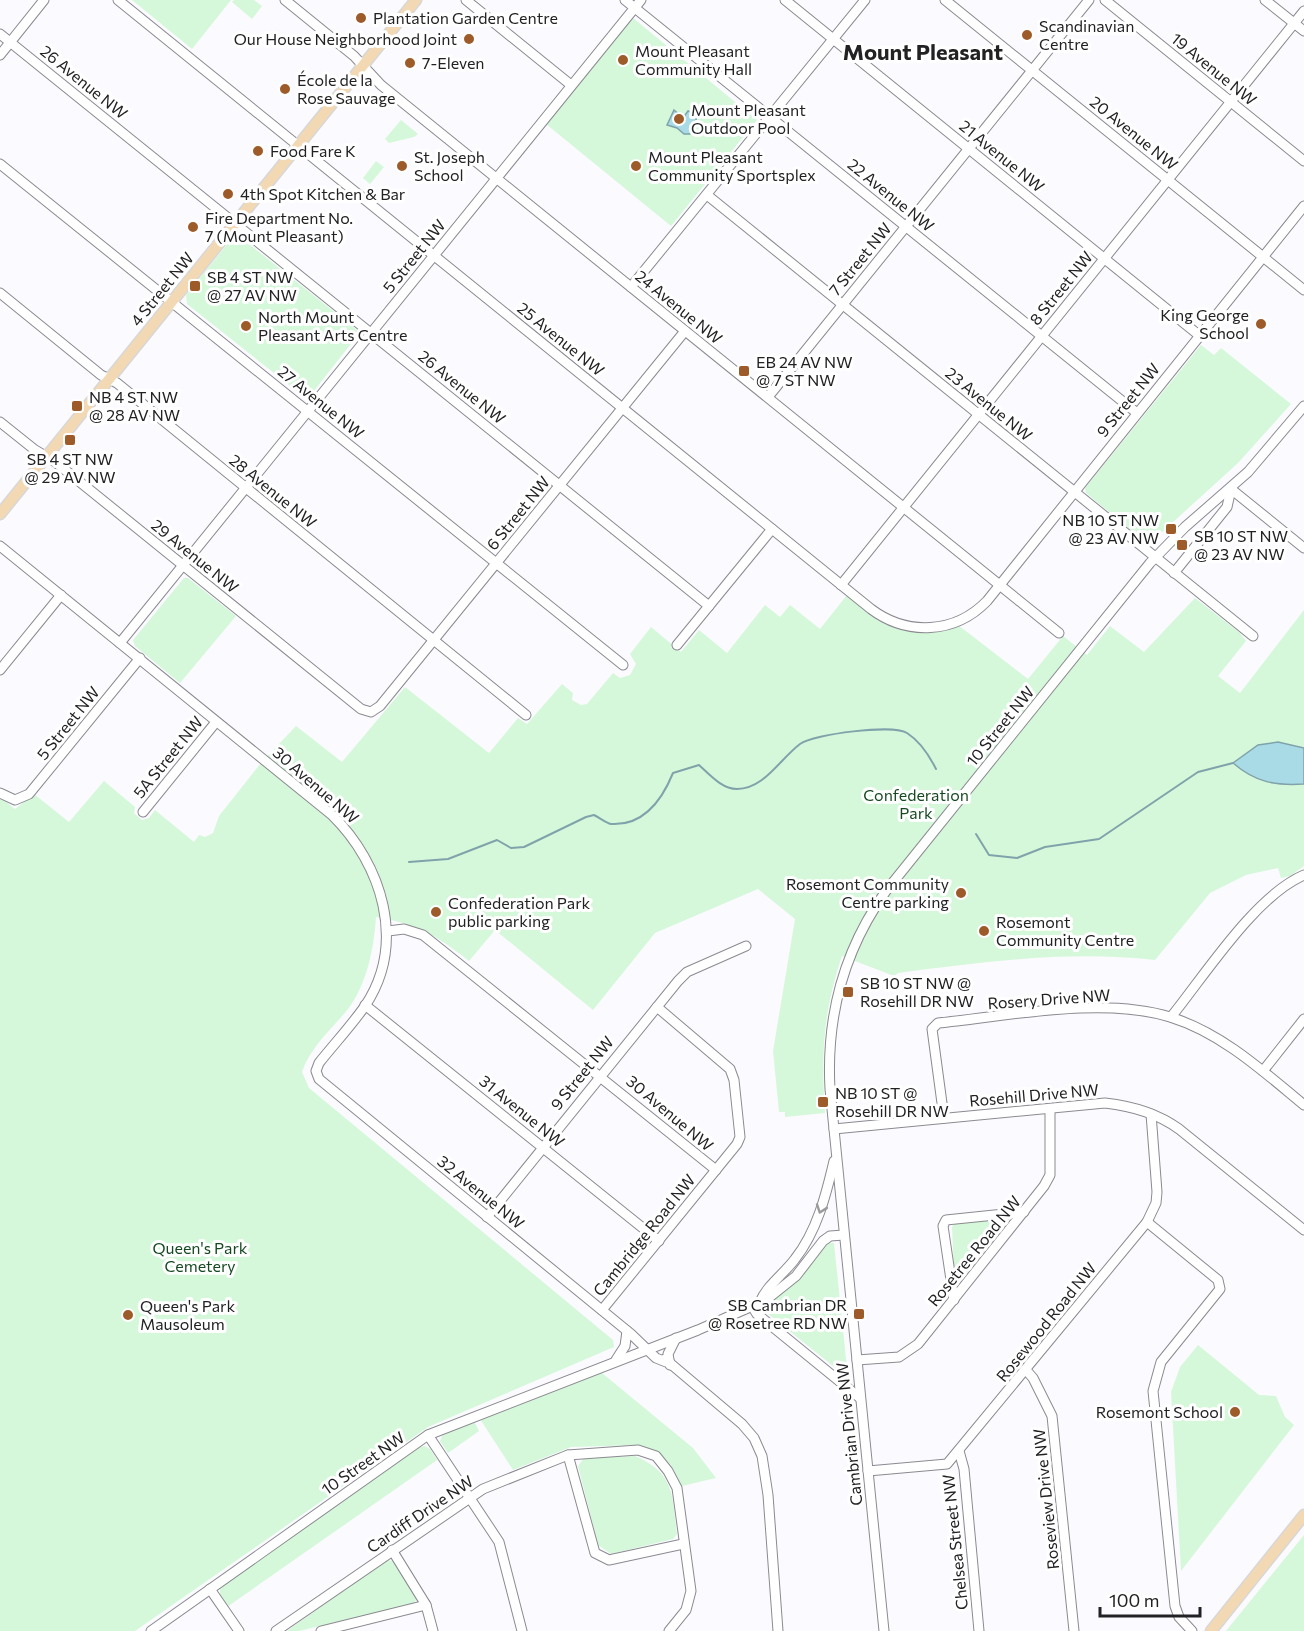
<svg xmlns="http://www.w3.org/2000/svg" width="1304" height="1631" font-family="Commissioner,sans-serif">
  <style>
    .green { fill: #d6f8da }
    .water { fill: #a8dbe5; stroke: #80a3ab; stroke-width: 1.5 }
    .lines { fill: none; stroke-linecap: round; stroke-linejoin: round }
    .stream { stroke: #80a3ab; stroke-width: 2 }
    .minor-casing { stroke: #8b8a91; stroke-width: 11 }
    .major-casing { stroke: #d7d7d8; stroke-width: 13 }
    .minor { stroke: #fff; stroke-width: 9 }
    .major { stroke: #f2d9b4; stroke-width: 10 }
    .oneway { stroke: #9c9b9c }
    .poi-dot { fill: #9e5b2a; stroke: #fff; stroke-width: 2 }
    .labels { text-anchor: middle; stroke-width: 6; stroke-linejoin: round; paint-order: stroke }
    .poi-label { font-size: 16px; fill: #222124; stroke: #fff; text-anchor: start }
    .street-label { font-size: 16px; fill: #222124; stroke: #fff }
    .park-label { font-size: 16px; fill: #164922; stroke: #fff }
    .district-label { font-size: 22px; font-weight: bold; fill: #222124; stroke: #fff }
  </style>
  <rect width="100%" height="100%" fill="#fbfaff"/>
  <g class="green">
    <polygon points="132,0 231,0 192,49"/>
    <polygon points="234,0 254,0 262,6 252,19 232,2"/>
    <polygon points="633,18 757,120 671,226 546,124"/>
    <polygon points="401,120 418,134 414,137 389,143 385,139"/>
    <polygon points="376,161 384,167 370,184 363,178"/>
    <polygon points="239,236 357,330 357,336 310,396 303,396 187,304 186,295 233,237"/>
    <polygon points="1201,345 1214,355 1221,348 1291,404 1238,463 1150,543 1147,543 1086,493 1085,488"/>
    <polygon points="184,578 188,578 236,616 180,683 135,646 133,640"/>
    <path d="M847,595C889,631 904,635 958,625L1028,679L1063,636L1087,655L1110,626L1144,652L1195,598L1240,633L1246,641L1218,676L1240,693L1304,610V866L1290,876L1281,878L1278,868L1246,875L1210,893L1155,960C1070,950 983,962 898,973L894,976L842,956C823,1013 821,1053 825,1113L785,1117V1112H779L773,1051L795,919L758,889L655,933L593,1010L495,930L469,961C439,937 415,923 376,917C374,948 367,984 348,1009C332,1029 310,1047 302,1072L309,1088L613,1340L614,1347L428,1427L135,1631H0V797L15,809L34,794L69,822L104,781L135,807L134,813L142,820L149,818L155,810L194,842L199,835L205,837L213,833L219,816L261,763L296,726L342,762L405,687L489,753L518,718L527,724L562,684L573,693L572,700L581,705L587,704L613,673L620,678L630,675L636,664L630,654L651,627L681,652L699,630L727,653L765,605L780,617L790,605L820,629Z"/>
    <polygon points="1000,1219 1003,1227 968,1272 958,1275 954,1272 952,1227 955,1223"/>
    <polygon points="826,1243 834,1243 848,1378 767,1313 767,1306 799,1278"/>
    <polygon points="1198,1345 1259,1395 1276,1396 1285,1417 1294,1425 1181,1571 1171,1392 1180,1367"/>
    <polygon points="602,1373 693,1448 716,1478 682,1486 671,1465 658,1453 641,1445 571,1447 513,1470 480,1419"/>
    <polygon points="474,1421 479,1431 448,1453 440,1441 443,1434"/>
    <polygon points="425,1446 430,1449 437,1460 227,1607 220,1596 220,1587 419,1447"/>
    <path d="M635,1456C675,1473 672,1495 677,1534L673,1539L611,1554L598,1545L578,1466L584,1458Z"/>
    <polygon points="1304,1535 1304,1631 1226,1631 1230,1626"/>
    <polygon points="386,1560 393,1561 417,1599 413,1604 299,1631 287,1631"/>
  </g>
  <g class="water">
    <polygon points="674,110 683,118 688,111 697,114 696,120 691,124 692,130 690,134 684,134 677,128 667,125"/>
    <path d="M1278,742L1304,748V784C1275,786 1255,782 1233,763L1258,745Z"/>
  </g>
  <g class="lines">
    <g class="stream">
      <polyline points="976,834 989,855 1017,858 1045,847 1099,839 1198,772 1233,763"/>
      <path d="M409,862L448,859L497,840L511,848L524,847L586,817L594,815C600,818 606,823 611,824C643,826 662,800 673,773L699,765C710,775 722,789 737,789C764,789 780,759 800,744C814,734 893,724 907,733C921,742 929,755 936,769"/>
    </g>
    <defs>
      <g id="minor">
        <path d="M118,0L871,609C907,636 955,634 987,601L1304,206"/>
        <polyline points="285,0 354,56 381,85 1059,633"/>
        <polyline points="466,0 571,85"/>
        <polyline points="625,0 1137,413"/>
        <polyline points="785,0 1200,336"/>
        <polyline points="945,0 1304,290"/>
        <polyline points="1105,0 1304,161"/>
        <polyline points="1265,0 1304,31"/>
        <polyline points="0,34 709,606"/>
        <polyline points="0,55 44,0"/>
        <polyline points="0,164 623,665"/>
        <polyline points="707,195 1253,636"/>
        <polyline points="631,287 865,0"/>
        <polyline points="0,293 101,375 117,383 526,715"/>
        <polyline points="768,397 1089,0"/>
        <polyline points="0,422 35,450 54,461 361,709 371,712 380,706 685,331"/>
        <polyline points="1231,489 1304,548"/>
        <path d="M0,546L332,815C382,864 407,943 365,1006C351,1026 334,1044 319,1063L316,1071L319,1079L631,1334L656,1358L666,1362"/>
        <polyline points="1174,573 1227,507 1231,489"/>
        <polyline points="841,585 1304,11"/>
        <polyline points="120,643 641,0"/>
        <polyline points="677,645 772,529"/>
        <polyline points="0,670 61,595"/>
        <polyline points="0,793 15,800 29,794 140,658"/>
        <polyline points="143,812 216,722"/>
        <polyline points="388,931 404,929 423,935 716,1170"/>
        <polyline points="365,1005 659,1241"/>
        <path d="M1171,1017C1205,975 1255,896 1304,875"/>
        <polyline points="1263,1071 1304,1019"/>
        <path d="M944,1118L932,1029L938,1023C1008,1016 1103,996 1170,1017C1222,1033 1264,1072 1304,1105"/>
        <path d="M834,1129L1105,1103C1132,1106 1157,1113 1179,1129L1304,1230"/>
        <polyline points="487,1217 678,981 687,972 746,946"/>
        <polyline points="1147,1222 1218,1280 1220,1289 1161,1362 1153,1391 1175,1606 1179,1617 1192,1631"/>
        <polyline points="954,1300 943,1226 946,1220 1024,1212"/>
        <path d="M760,1302C767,1285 784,1274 795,1259C817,1231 826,1195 834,1161"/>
        <polyline points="752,1306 757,1314 860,1398"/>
        <polyline points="602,1310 737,1144 740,1137 734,1080 730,1069 657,1007"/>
        <polyline points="665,1359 742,1424 754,1438 762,1456 768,1495 778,1631"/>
        <polyline points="616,1360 625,1346 627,1331"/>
        <polyline points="857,1360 899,1357 918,1344 1044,1186 1050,1175 1050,1109"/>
        <polyline points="670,1365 668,1354 676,1338"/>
        <polyline points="1026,1370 1033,1378 1052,1416 1074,1631"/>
        <polyline points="428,1435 499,1542 522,1631"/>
        <polyline points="959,1451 964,1469 979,1631"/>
        <polyline points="568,1455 595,1553 609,1560 683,1544"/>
        <polyline points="868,1471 947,1464 1147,1222 1156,1203 1157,1192 1151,1114"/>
        <polyline points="392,1550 426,1605 433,1631"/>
        <polyline points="210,1589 239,1631"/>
        <polyline points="151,1631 428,1435 698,1330 766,1300 796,1276 823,1241 830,1236 844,1235"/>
        <polyline points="276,1631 483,1489 568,1455 638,1450 656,1456 668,1471 677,1488 691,1591 686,1610 669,1631"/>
        <polyline points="321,1631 426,1605"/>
        <path d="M884,1631L830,1089C826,1016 843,951 886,891L1150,563L1185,527L1248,472L1304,406"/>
      </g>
      <g id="major">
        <polyline points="0,514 416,0"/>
        <polyline points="1211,1631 1304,1515"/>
      </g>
    </defs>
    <use href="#minor" class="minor-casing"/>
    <use href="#major" class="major-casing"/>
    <use href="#minor" class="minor"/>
    <use href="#major" class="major"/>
  </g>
  <defs><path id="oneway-chevron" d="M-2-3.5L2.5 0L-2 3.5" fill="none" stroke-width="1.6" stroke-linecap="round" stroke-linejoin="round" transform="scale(1.5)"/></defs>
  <use class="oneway" href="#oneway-chevron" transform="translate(821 1209) rotate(109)"/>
  <g class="poi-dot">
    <circle cx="361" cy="18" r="6"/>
    <circle cx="1027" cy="35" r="6"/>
    <circle cx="469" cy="39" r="6"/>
    <circle cx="623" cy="60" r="6"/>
    <circle cx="410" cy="63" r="6"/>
    <circle cx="285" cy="89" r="6"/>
    <circle cx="679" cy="119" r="6"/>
    <circle cx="258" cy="151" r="6"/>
    <circle cx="402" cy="166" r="6"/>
    <circle cx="636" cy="166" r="6"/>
    <circle cx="228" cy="194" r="6"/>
    <circle cx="193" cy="227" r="6"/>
    <rect x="189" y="280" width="12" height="12" rx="3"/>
    <circle cx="1261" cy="324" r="6"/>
    <circle cx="246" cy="326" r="6"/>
    <rect x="738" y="365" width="12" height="12" rx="3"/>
    <rect x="71" y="400" width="12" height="12" rx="3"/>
    <rect x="64" y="434" width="12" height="12" rx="3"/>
    <rect x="1165" y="523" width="12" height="12" rx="3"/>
    <rect x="1176" y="539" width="12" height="12" rx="3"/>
    <circle cx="961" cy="893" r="6"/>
    <circle cx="436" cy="912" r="6"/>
    <circle cx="984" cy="931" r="6"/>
    <rect x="842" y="986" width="12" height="12" rx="3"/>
    <rect x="817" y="1096" width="12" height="12" rx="3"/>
    <rect x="853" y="1308" width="12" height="12" rx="3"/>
    <circle cx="128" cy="1315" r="6"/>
    <circle cx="1235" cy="1412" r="6"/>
  </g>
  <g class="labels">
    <g class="poi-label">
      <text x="373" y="24">Plantation Garden Centre</text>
      <text x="1039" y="32">Scandinavian<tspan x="1039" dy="18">Centre</tspan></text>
      <text x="457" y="45" text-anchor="end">Our House Neighborhood Joint</text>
      <text x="635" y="57">Mount Pleasant<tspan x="635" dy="18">Community Hall</tspan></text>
      <text x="422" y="69">7-Eleven</text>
      <text x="297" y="86">École de la<tspan x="297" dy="18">Rose Sauvage</tspan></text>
      <text x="691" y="116">Mount Pleasant<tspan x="691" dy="18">Outdoor Pool</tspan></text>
      <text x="270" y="157">Food Fare K</text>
      <text x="414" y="163">St. Joseph<tspan x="414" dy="18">School</tspan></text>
      <text x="648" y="163">Mount Pleasant<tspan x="648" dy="18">Community Sportsplex</tspan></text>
      <text x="240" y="200">4th Spot Kitchen &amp; Bar</text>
      <text x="205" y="224">Fire Department No.<tspan x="205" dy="18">7 (Mount Pleasant)</tspan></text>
      <text x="207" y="283">SB 4 ST NW<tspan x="207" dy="18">@ 27 AV NW</tspan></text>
      <text x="1249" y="321" text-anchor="end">King George<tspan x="1249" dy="18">School</tspan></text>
      <text x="258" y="323">North Mount<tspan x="258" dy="18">Pleasant Arts Centre</tspan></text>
      <text x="756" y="368">EB 24 AV NW<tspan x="756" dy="18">@ 7 ST NW</tspan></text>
      <text x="89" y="403">NB 4 ST NW<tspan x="89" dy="18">@ 28 AV NW</tspan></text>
      <text x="70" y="465" text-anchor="middle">SB 4 ST NW<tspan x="70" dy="18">@ 29 AV NW</tspan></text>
      <text x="1159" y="526" text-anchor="end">NB 10 ST NW<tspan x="1159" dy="18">@ 23 AV NW</tspan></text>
      <text x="1194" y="542">SB 10 ST NW<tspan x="1194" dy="18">@ 23 AV NW</tspan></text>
      <text x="949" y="890" text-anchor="end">Rosemont Community<tspan x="949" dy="18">Centre parking</tspan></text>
      <text x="448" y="909">Confederation Park<tspan x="448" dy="18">public parking</tspan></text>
      <text x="996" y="928">Rosemont<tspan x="996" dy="18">Community Centre</tspan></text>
      <text x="860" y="989">SB 10 ST NW @<tspan x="860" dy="18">Rosehill DR NW</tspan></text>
      <text x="835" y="1099">NB 10 ST @<tspan x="835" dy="18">Rosehill DR NW</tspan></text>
      <text x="847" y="1311" text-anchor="end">SB Cambrian DR<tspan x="847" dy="18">@ Rosetree RD NW</tspan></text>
      <text x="140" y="1312">Queen's Park<tspan x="140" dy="18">Mausoleum</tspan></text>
      <text x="1223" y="1418" text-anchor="end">Rosemont School</text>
    </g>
    <g class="street-label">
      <text transform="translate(1214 69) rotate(39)" y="6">19 Avenue NW</text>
      <text transform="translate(84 82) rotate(39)" y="6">26 Avenue NW</text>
      <text transform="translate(1134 133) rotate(39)" y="6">20 Avenue NW</text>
      <text transform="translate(1002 156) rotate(39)" y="6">21 Avenue NW</text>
      <text transform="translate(891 195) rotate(39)" y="6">22 Avenue NW</text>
      <text transform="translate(414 256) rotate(-51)" y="6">5 Street NW</text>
      <text transform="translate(860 259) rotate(-51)" y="6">7 Street NW</text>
      <text transform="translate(1061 288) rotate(-51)" y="6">8 Street NW</text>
      <text transform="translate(162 289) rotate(-51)" y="6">4 Street NW</text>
      <text transform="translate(679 307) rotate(39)" y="6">24 Avenue NW</text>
      <text transform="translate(561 339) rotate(39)" y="6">25 Avenue NW</text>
      <text transform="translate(462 387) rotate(39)" y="6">26 Avenue NW</text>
      <text transform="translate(1128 400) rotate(-51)" y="6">9 Street NW</text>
      <text transform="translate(321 402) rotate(39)" y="6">27 Avenue NW</text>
      <text transform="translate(989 404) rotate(39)" y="6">23 Avenue NW</text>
      <text transform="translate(273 491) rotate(39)" y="6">28 Avenue NW</text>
      <text transform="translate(518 513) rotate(-51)" y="6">6 Street NW</text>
      <text transform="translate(195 556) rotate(39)" y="6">29 Avenue NW</text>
      <text transform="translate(68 723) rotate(-51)" y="6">5 Street NW</text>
      <text transform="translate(1000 726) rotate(-51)" y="6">10 Street NW</text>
      <text transform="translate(168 757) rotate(-51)" y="6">5A Street NW</text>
      <text transform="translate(316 785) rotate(41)" y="6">30 Avenue NW</text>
      <text transform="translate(1049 999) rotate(-4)" y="6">Rosery Drive NW</text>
      <text transform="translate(582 1073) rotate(-51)" y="6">9 Street NW</text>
      <text transform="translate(1034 1095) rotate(-5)" y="6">Rosehill Drive NW</text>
      <text transform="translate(522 1111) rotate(39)" y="6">31 Avenue NW</text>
      <text transform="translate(670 1113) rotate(40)" y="6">30 Avenue NW</text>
      <text transform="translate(481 1192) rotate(39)" y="6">32 Avenue NW</text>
      <text transform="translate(644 1235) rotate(-51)" y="6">Cambridge Road NW</text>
      <text transform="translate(974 1251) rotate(-51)" y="6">Rosetree Road NW</text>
      <text transform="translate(1046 1322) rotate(-51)" y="6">Rosewood Road NW</text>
      <text transform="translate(849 1434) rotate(-96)" y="6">Cambrian Drive NW</text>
      <text transform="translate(363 1463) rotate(-35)" y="6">10 Street NW</text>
      <text transform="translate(1046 1499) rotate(-96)" y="6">Roseview Drive NW</text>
      <text transform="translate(420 1514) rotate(-34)" y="6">Cardiff Drive NW</text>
      <text transform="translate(955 1542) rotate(-96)" y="6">Chelsea Street NW</text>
    </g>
    <g class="park-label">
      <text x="916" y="801">Confederation<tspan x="916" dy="18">Park</tspan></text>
      <text x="200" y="1254">Queen's Park<tspan x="200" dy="18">Cemetery</tspan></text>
    </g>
    <g class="district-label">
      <text x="923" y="60">Mount Pleasant</text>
    </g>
  </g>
  <path d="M1100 1607v9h100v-9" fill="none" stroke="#222124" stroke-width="3"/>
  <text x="1109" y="1607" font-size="18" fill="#222124" stroke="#ffffff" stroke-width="4.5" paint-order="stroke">100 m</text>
</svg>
